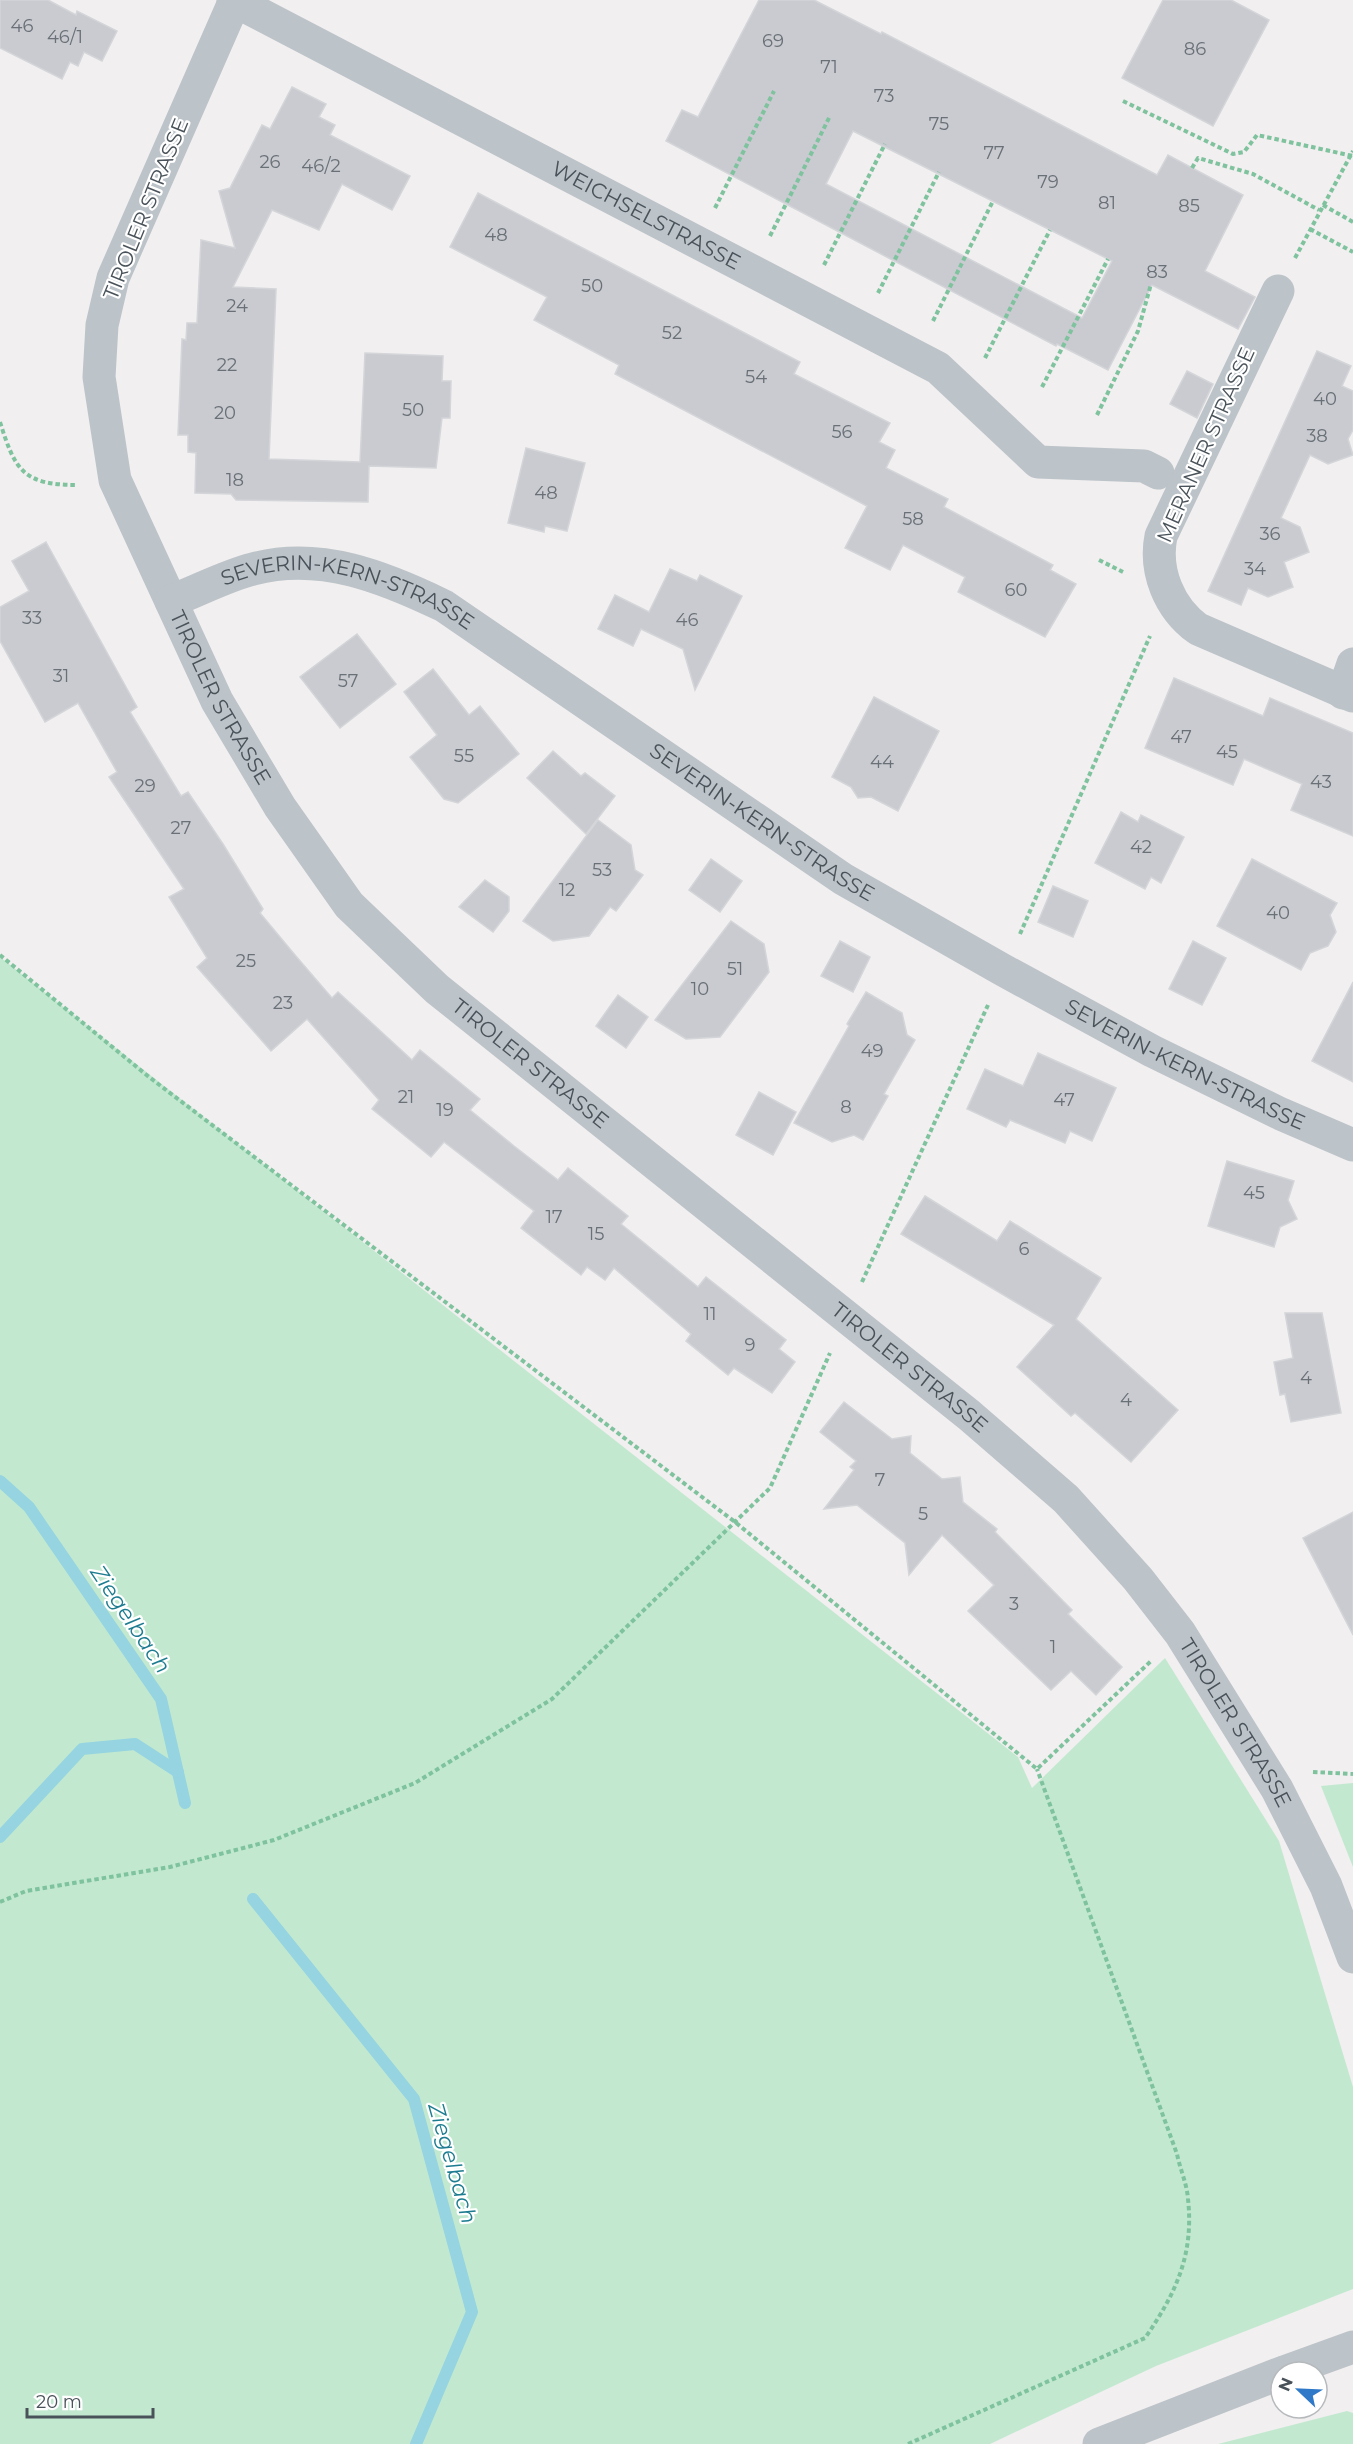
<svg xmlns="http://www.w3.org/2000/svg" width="1353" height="2444" font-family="Montserrat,sans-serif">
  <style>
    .green { fill: #c2e9d0 }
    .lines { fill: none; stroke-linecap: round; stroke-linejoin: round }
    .stream { stroke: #95d4e0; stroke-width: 12 }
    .building { fill: #c9cbd0; stroke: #d3d5d9; stroke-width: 1.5; fill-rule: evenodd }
    .path { stroke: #7fc29e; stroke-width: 4; stroke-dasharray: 4.5 3; stroke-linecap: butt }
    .minor { stroke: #bcc3c9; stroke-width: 33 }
    .labels { text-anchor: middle; stroke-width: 4.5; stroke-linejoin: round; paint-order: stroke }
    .number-label { font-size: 18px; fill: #697077 }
    .street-label { font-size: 21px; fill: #495259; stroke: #fff }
    .water-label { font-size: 22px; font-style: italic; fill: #1d7c90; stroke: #fff }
  </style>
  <rect width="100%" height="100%" fill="#f1efef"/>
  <g class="green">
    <polygon points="0,957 1018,1757 1032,1788 1165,1658 1279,1841 1353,2087 1353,2289 1156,2366 990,2444 0,2444"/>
    <polygon points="1353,1783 1353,1867 1321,1786"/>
    <polygon points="1347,2411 1353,2413 1353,2444 1218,2444"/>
  </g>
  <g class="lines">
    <g class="stream">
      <polyline points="0,1481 29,1507 161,1699 185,1803"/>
      <polyline points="0,1837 82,1749 135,1744 178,1772"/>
      <polyline points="253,1899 414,2099 472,2312 416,2444"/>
    </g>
  </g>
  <g class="building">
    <polygon points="0,0 48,0 76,15 77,11 117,31 102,61 84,52 78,66 70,62 62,79 0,48"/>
    <path d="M759,0H814L881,34L882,32L1157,175L1168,155L1243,195L1205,271L1255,297L1238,329L1152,285L1108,370L1057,344L1056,346L666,141L682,110L698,117ZM853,131L1112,261L1082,318L826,184Z"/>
    <polygon points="1163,0 1231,0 1269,20 1213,126 1122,78"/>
    <polygon points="292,87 326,104 319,117 335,125 330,135 410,176 392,210 342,184 319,230 272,210 233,287 276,289 269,459 360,462 365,353 443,356 442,381 451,381 450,418 442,418 436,468 369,466 368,502 236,500 231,494 195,493 196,453 188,452 188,435 178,435 182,339 186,340 187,323 197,323 201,240 235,248 219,191 230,188 262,125 270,129"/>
    <polygon points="478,193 800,362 794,374 890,423 879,442 895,450 886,468 948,499 944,507 1053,565 1050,570 1076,584 1045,637 958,592 965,577 903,545 890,570 845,548 867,506 615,374 619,365 534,320 547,297 450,247"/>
    <polygon points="1317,351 1351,366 1342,386 1353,391 1353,430 1348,439 1353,455 1328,464 1310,455 1281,518 1300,527 1309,552 1284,562 1293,587 1268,597 1248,588 1241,605 1208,591"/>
    <polygon points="1187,371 1213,384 1197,418 1170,404"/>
    <polygon points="526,448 585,463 567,531 545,526 544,532 508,523"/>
    <polygon points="46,542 137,707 130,712 181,796 188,792 223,844 263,909 260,913 295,955 332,998 338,992 412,1060 420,1050 480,1099 470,1110 514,1146 558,1180 568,1168 628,1216 621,1224 698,1287 706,1277 786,1340 779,1349 795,1362 772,1393 734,1368 728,1375 686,1341 691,1334 614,1268 605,1280 587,1267 581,1275 521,1228 534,1211 444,1142 431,1157 372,1109 379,1100 307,1019 271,1051 197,967 207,958 169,897 184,889 109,777 117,772 78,703 45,722 0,641 0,607 29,591 12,561"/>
    <polygon points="670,569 697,581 700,575 742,596 695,690 683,649 641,629 633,646 598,629 615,595 649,612"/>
    <polygon points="357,634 396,684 340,728 300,677"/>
    <polygon points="433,669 469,715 480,706 519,754 458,803 444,799 410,757 437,735 404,692"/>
    <polygon points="1174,678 1263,716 1270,698 1353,733 1353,836 1291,810 1302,784 1244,759 1233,785 1145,748"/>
    <polygon points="874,697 939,731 898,811 871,797 858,798 851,787 832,777"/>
    <polygon points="553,751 581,776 585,773 615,796 586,834 527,778"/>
    <polygon points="1121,812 1138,822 1141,815 1184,837 1161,883 1151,877 1145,889 1095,863"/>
    <polygon points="598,820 631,845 635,870 643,875 616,911 610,907 589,936 553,941 523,921"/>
    <polygon points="711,859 742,881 720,912 689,890"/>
    <polygon points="1252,859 1337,903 1330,915 1336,932 1328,946 1310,953 1301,970 1217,926"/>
    <polygon points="485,880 509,897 509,911 493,932 459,907"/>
    <polygon points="1053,886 1088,901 1073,937 1038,922"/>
    <polygon points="731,921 764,944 769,972 720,1037 686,1039 655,1020"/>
    <polygon points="840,941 870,957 853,992 821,976"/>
    <polygon points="1193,941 1226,958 1202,1005 1169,989"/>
    <polygon points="1353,982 1353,1082 1312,1061"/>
    <polygon points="866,992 902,1013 907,1035 915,1040 884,1094 888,1096 863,1140 854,1135 832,1142 794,1123 849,1026 847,1024"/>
    <polygon points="618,995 648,1017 626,1048 596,1026"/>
    <polygon points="1038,1053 1116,1088 1092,1141 1070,1131 1065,1143 1010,1120 1006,1127 967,1109 985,1069 1023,1086"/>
    <polygon points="759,1092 796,1112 773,1155 736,1135"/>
    <polygon points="1227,1161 1294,1181 1288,1200 1297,1219 1280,1227 1274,1247 1208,1226"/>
    <polygon points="925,1196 997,1241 1010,1221 1101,1278 1076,1319 1178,1410 1131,1462 1075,1413 1071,1416 1017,1367 1054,1325 901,1234"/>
    <polygon points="1285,1313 1322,1313 1341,1413 1291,1422 1285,1394 1280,1395 1274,1362 1293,1358"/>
    <polygon points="844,1402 892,1439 911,1436 910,1453 942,1479 960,1477 963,1502 997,1529 995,1532 1072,1610 1068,1614 1122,1667 1096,1695 1071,1671 1051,1690 968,1611 994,1585 942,1535 909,1575 905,1543 857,1505 824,1509 854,1470 850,1467 856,1461 820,1432"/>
    <polygon points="1353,1512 1353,1635 1303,1538"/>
  </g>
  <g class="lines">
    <g class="path">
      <polyline points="1123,101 1233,154 1244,152 1257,135 1353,156"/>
      <polyline points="1192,168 1198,158 1253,174 1319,210"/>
      <polyline points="1323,205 1353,222"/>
      <polyline points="715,208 774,91"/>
      <polyline points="1310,229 1353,252"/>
      <polyline points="770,236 830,116"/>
      <polyline points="1295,258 1353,151"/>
      <polyline points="824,265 885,144"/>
      <polyline points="878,293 939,172"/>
      <polyline points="933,321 993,201"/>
      <polyline points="985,358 1050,230"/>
      <polyline points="1042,387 1108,259"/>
      <polyline points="1097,415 1138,331 1151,284"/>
      <path d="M0,422C15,470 23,485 77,485"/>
      <polyline points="1099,560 1123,572"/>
      <polyline points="1020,934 1150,636"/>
      <polyline points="0,955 149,1077 735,1522 1037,1769 1151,1661"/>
      <polyline points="862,1282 988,1005"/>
      <polyline points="1313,1772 1353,1774"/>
      <polyline points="0,1902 26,1891 170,1867 274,1840 415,1783 552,1699 770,1488 830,1353"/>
      <path d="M908,2444L1145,2338C1176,2293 1194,2255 1188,2199C1187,2184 1180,2169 1177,2154L1037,1769"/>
    </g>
    <g class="minor">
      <path id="s1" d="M233,0L938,368L1038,462L1144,466L1158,473"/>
      <path id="s2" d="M235,0L113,278L102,325L99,377L115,480L217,701L280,807L349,905L437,989L969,1415L1066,1499L1138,1579L1180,1633L1277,1789L1326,1886L1353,1957"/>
      <path d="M1278,291L1161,536C1154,571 1169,608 1198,629L1353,696"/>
      <path id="s3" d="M171,601C198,591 225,576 253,569C320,551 384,577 444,606L843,879L1003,970L1152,1051L1281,1114L1353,1145"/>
      <polyline points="1343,693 1353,664"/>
      <polyline points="1284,2372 1353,2347"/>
      <polyline points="1099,2444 1281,2373"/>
    </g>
  </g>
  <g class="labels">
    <g class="number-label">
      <text x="22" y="32">46</text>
      <text x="65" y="43">46/1</text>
      <text x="773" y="47">69</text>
      <text x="1195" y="55">86</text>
      <text x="829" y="73">71</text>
      <text x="884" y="102">73</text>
      <text x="939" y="130">75</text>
      <text x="994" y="159">77</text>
      <text x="270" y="168">26</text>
      <text x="321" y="172">46/2</text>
      <text x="1048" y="188">79</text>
      <text x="1107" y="209">81</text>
      <text x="1189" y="212">85</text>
      <text x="496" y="241">48</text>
      <text x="1157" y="278">83</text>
      <text x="592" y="292">50</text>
      <text x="237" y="312">24</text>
      <text x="672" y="339">52</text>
      <text x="227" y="371">22</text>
      <text x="756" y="383">54</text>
      <text x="1325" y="405">40</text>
      <text x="413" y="416">50</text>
      <text x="225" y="419">20</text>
      <text x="842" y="438">56</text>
      <text x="1317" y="442">38</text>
      <text x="235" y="486">18</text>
      <text x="546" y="499">48</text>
      <text x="913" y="525">58</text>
      <text x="1270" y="540">36</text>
      <text x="1255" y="575">34</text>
      <text x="1016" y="596">60</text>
      <text x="32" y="624">33</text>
      <text x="687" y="626">46</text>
      <text x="61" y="682">31</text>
      <text x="348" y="687">57</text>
      <text x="1181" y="743">47</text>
      <text x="1227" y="758">45</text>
      <text x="464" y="762">55</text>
      <text x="882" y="768">44</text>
      <text x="1321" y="788">43</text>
      <text x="145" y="792">29</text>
      <text x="181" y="834">27</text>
      <text x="1141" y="853">42</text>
      <text x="602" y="876">53</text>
      <text x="567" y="896">12</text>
      <text x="1278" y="919">40</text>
      <text x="246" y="967">25</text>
      <text x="735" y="975">51</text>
      <text x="700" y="995">10</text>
      <text x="283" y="1009">23</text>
      <text x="872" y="1057">49</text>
      <text x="406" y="1103">21</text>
      <text x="1064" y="1106">47</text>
      <text x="846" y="1113">8</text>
      <text x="445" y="1116">19</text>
      <text x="1254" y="1199">45</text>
      <text x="554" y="1223">17</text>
      <text x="596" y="1240">15</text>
      <text x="1024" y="1255">6</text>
      <text x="710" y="1320">11</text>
      <text x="750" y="1351">9</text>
      <text x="1306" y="1384">4</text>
      <text x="1126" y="1406">4</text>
      <text x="880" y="1486">7</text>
      <text x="923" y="1520">5</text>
      <text x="1014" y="1610">3</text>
      <text x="1053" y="1653">1</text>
    </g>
    <g class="street-label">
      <text transform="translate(146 209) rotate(-68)" y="7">TIROLER STRASSE</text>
      <text dy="7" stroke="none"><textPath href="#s1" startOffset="466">WEICHSELSTRASSE</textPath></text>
      <text transform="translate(1206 445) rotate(-66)" y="7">MERANER STRASSE</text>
      <text dy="7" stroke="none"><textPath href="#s3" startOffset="188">SEVERIN-KERN-STRASSE</textPath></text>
      <text dy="7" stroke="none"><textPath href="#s2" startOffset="750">TIROLER STRASSE</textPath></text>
      <text dy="7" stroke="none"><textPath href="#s3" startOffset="672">SEVERIN-KERN-STRASSE</textPath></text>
      <text dy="7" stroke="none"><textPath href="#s3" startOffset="1160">SEVERIN-KERN-STRASSE</textPath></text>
      <text dy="7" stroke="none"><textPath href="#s2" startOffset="1236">TIROLER STRASSE</textPath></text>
      <text dy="7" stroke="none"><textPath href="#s2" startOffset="1722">TIROLER STRASSE</textPath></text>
      <text dy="7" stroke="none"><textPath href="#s2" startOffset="2208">TIROLER STRASSE</textPath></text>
    </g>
    <g class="water-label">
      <text transform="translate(131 1619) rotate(56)" y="8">Ziegelbach</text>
      <text transform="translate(453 2163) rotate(74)" y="8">Ziegelbach</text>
    </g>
  </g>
  <g transform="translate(1299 2390) rotate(293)"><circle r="28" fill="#ffffff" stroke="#b6babd" stroke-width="1.5"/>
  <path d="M0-4.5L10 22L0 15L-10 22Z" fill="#3079c9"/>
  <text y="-9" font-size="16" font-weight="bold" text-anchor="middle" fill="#495259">N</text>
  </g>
  <path d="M27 2408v9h126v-9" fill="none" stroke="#495259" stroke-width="3"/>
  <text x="36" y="2408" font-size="18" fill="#495259" stroke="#ffffff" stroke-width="4.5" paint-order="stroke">20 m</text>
</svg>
